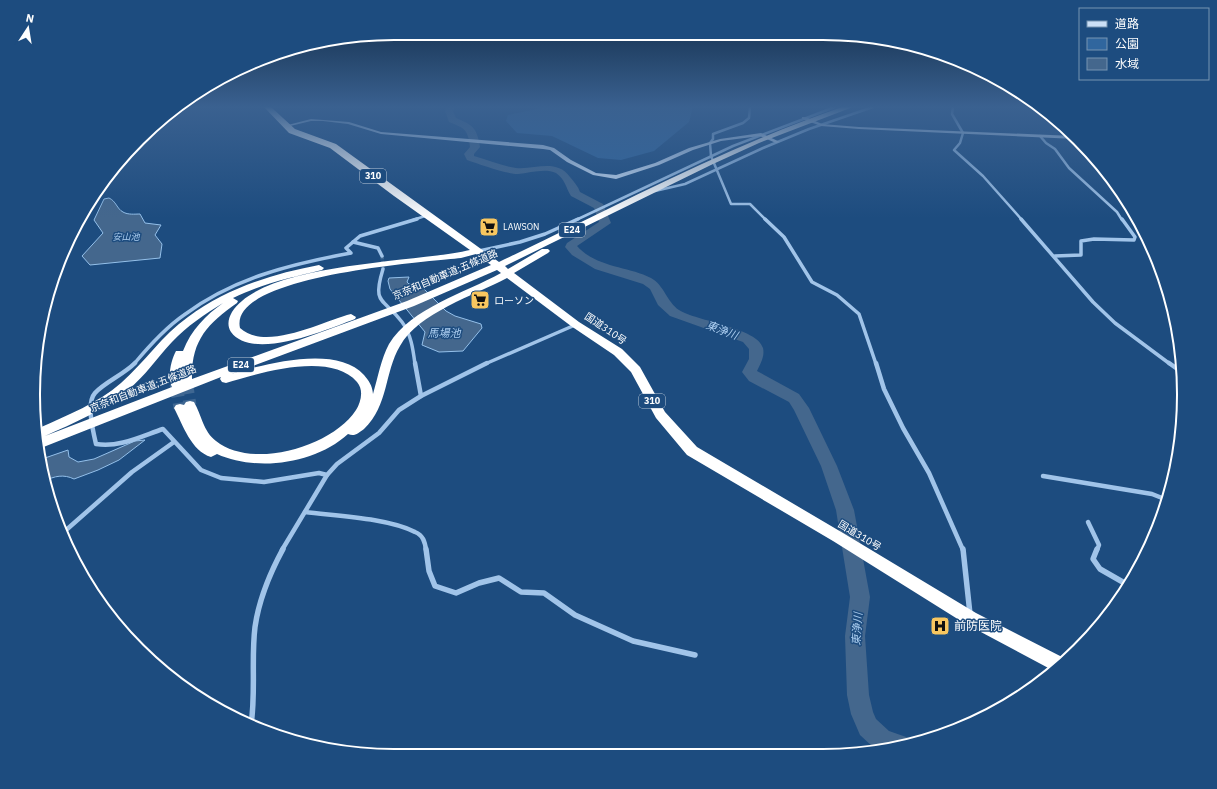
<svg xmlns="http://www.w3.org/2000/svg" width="1217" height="789" font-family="'IBM Plex Sans','Noto Sans JP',sans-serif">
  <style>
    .green { fill: #30669e }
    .water { fill: #44678d; stroke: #94c0ea }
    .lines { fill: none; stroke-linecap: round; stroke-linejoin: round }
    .river { fill: #44678d; fill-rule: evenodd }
    .street-tunnel { stroke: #3f6792; stroke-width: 3.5; stroke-dasharray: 3.5 1.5; stroke-linecap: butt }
    .highway-tunnel { stroke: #3f6792; stroke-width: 13; stroke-dasharray: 13 6; stroke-linecap: butt }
    .street-far3 { stroke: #a1c4e9; stroke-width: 2.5 }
    .street-far2 { stroke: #a1c4e9; stroke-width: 3.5 }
    .street-far1 { stroke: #a1c4e9; stroke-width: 4.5 }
    .street { stroke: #a1c4e9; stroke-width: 5.5 }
    .secondary { fill: #cce0f7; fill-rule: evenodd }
    .highway { fill: #fff; fill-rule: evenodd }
    .labels { text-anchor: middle; stroke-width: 3; stroke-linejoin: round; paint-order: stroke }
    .shield { fill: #1d4c7f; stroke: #bbc9d9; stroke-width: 1 }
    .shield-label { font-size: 9px; font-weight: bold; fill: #fff }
    .far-poi-label { font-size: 9px; fill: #fff; stroke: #1d4c7f; text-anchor: start }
    .far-water-label { font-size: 9px; font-style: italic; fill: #accef0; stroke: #1d4c7f }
    .street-label { font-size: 10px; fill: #fff; stroke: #1d4c7f }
    .poi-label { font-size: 10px; fill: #fff; stroke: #1d4c7f; text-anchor: start }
    .water-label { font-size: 11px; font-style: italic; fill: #accef0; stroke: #1d4c7f }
    .near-poi-label { font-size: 12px; fill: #fff; stroke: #1d4c7f; text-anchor: start }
    .rim { fill: none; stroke: #fff; stroke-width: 2 }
  </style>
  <rect width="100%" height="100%" fill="#1d4c7f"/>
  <polygon class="green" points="546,107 693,107 689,122 654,151 621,160 598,158 552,136 517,133 506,121 508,115"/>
  <g class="water">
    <path d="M109,198C116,201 117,209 123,212C128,215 135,214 140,214L145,223L161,225L155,235L162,244L160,258L90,265L82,256L103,233L94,220L104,199Z"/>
    <polygon points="409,277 407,282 409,284 420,285 446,311 455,316 481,324 482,328 463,351 439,352 422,345 425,332 390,289 388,281 389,278"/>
    <path d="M145,440L119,460L98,470L74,479C64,474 54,476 45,481L42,459L68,450L69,457L78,462L94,459L135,441Z"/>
  </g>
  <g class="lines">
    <path class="river" d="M447,107H455L453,111L456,118C473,125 477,128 480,147L474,154V156C488,160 502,166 516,168C535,170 556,158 570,177C574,182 578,186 580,192L603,204L611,223L577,246C597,268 628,266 651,278C664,285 667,302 679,310C696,321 758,328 763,348C765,357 760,364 757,371L799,394L809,408L837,466L854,510L870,597L865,636L869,695L873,712L876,719L889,731L909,738L912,744L878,750L874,748L860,735L851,714L847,695L845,636L850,597L836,510L821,466L794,410L789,402L749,381L742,372L749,359V349L743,342L670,316L658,305L650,289L643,284L595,269L572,255L565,247L567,243L599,222L594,208L571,196C566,188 565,179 556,173C545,168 530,173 518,174C506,174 479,164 467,160L464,154L470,147C468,129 464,128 449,122L445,111Z"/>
    <polyline class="street-tunnel" points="382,256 383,269"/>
    <g class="highway-tunnel">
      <polyline points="186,381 190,405"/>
      <polyline points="176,384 180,408"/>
    </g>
    <g class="street-far3">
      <polyline points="750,107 749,118 743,123 713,134 713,139 710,143 711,156 731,204 750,204 766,220"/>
      <polyline points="953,107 952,114 963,133 960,143 954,150 983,176 1022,220"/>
      <polyline points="1040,136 1046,143 1055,149 1069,168 1117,212 1122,220"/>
      <polyline points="655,191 685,184 763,148 809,129 873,107"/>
      <polyline points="413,220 428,215"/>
      <polyline points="576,220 733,146 835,107"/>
    </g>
    <g class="street-far2">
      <polyline points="765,219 784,237 812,282 837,295 859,314 876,364"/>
      <polyline points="1021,219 1093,302 1115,323 1170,364"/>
      <polyline points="353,242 378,248 382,256"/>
      <polyline points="479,251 520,242 545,234 578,219"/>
      <polyline points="1055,256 1081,255 1081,241 1094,239 1134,240 1135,237 1122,219"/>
      <path d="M383,269C372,305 383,297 402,322C411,334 413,349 415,364"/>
      <path d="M134,364C149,346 165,328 184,315C234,278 291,264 351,253L346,248L360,236L417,219"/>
      <polyline points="485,364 575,325"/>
    </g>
    <g class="street-far1">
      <path d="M135,363C123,375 105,382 95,393C86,403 93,431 96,444C119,448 142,436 163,429L201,470L221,478L264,482L319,473L327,475L337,464L379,433L399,410L421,396L487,363"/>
      <polyline points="415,363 421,396"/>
      <polyline points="876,363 884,389 903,428 929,473 963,550"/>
      <polyline points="1169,363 1183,373"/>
      <polyline points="1043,476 1152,494 1167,500"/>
      <path d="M305,512C336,516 388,518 415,532C423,535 425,542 426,550"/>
      <polyline points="1088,522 1099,545 1097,550"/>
      <polyline points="65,531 132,472 174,442"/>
      <polyline points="282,550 327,475"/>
    </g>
    <g class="street">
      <polyline points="426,549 429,571 435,586 456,593 479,583 499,578 521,592 544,593 575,615 633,641 695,655"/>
      <polyline points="963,549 970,614"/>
      <polyline points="1097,549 1093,559 1100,569 1128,585"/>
      <path d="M251,725C256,692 251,659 255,627C259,599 270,573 283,549"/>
    </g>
    <g class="secondary">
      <polygon points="802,117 806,117 822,124 859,127 1074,136 1076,139 859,129 821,126 802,119"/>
      <polygon points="311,119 349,122 381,132 543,145 554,148 571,160 596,173 616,175 655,163 689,148 720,139 761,133 780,142 776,143 760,136 721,141 693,150 659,165 616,179 593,175 567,162 550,150 543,149 381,134 348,124 323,121 311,121 286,127 284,126"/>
    </g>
    <path class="highway" d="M264,107H271L295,129L336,144L499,262C613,208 723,148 842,107H853L759,143L713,164L505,266L508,269L542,249H548L550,251L548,253L514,273L579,322L622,349L640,367L665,412L697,447L843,533L976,613L1066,659L1054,671L964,623L833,541L687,455L656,418L631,372L614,355L571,326L507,278C475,295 418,313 400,346C384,373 389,405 364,429C358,433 355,437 348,434C315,464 257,472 217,454L211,457C191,451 183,425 174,408L176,405L180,404L184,405L186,402L190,401L194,402C202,416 203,431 216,441C252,470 332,447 356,410C361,402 364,390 357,382C330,351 260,373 226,383L222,382L220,379L221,377L41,448L40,438L44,437L40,438L39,428C68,415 98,403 121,383C145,362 162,335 188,317C227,288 272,274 319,265L324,268L322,270C290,278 264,283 233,298L238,301L237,303C207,324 191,341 192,379L407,301L491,265L476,254L461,258C426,262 228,275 240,328C266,352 323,321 351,314L356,317L355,319C328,329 253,362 231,332C227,326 228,319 232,312C264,262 415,263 470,250L394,196L330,148L289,133ZM497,270L501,273C465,293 411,308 389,344C381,359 378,377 373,394C372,385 369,381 364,375C337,344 264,364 231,374L414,306ZM223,303C206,315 191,330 183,351H176C171,360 167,378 172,387L45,436C74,423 104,410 128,390C145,376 157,358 172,342C187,326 205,314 223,303Z"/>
  </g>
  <linearGradient id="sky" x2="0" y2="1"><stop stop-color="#102a46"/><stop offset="0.49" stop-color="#3a6190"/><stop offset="1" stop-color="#3a6190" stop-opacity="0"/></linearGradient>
  <rect width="1217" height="218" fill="url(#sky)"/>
  <defs>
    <symbol id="supermarket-square" viewBox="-11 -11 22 22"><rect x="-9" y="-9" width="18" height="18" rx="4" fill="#f8c65f" stroke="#1d4c7f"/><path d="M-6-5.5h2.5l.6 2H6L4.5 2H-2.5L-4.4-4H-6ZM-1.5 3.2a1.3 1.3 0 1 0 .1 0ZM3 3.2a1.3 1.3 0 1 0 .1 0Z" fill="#111"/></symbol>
    <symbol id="hospital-square" viewBox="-11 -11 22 22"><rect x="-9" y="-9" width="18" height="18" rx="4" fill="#f8c65f" stroke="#1d4c7f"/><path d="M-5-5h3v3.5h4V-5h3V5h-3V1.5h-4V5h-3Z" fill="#111"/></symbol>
  </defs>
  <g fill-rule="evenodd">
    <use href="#supermarket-square" x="478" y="216" width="22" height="22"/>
    <use href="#supermarket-square" x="469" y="289" width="22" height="22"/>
    <use href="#hospital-square" x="929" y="615" width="22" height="22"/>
  </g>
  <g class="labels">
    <g class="shield">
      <rect x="360" y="169" width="26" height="14" rx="3"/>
      <rect x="559" y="223" width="26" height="14" rx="3"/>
      <rect x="228" y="358" width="26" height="14" rx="3"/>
      <rect x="639" y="394" width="26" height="14" rx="3"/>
    </g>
    <g class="shield-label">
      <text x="373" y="179">310</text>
      <text x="572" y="233">E24</text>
      <text x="241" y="368">E24</text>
      <text x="652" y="404">310</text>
    </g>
    <g class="far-poi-label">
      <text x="503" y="230">LAWSON</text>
    </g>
    <g class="far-water-label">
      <text x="126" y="240">安山池</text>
    </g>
    <g class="street-label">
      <text transform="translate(445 274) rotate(-23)" y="4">京奈和自動車道;五條道路</text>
      <text transform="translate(606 328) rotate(34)" y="4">国道310号</text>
      <text transform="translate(143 388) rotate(-21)" y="4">京奈和自動車道;五條道路</text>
      <text transform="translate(860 535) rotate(31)" y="4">国道310号</text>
    </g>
    <g class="poi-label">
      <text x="494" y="304">ローソン</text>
    </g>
    <g class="water-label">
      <text transform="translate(722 330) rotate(20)" y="4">東浄川</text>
      <text x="444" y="337">馬場池</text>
      <text transform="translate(857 629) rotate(-86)" y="4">東浄川</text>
    </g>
    <g class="near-poi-label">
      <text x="954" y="630">前防医院</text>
    </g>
  </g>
  <path d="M0 0H1217V789H0ZM394 40H823A354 354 0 0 1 1177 394V395A354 354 0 0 1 823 749H394A354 354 0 0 1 40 395V394A354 354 0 0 1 394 40Z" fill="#1d4c7f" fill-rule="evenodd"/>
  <path class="rim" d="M394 40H823A354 354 0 0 1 1177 394V395A354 354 0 0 1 823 749H394A354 354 0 0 1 40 395V394A354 354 0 0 1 394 40Z"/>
  <rect x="1079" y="8" width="130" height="72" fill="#1d4c7f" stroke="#7794b2"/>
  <rect x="1087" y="21" width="20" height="6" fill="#cce0f7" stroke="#7794b2"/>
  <text x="1115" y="28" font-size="12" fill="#ffffff">道路</text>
  <rect x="1087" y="38" width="20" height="12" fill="#30669e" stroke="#7794b2"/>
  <text x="1115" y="48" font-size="12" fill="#ffffff">公園</text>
  <rect x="1087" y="58" width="20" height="12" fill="#44678d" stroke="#7794b2"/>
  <text x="1115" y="68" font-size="12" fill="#ffffff">水域</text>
  <g transform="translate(28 28) rotate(12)" stroke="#1d4c7f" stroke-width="3" paint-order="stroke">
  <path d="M0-3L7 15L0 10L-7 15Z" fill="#ffffff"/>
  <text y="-6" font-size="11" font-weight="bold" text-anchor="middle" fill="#ffffff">N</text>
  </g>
</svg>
